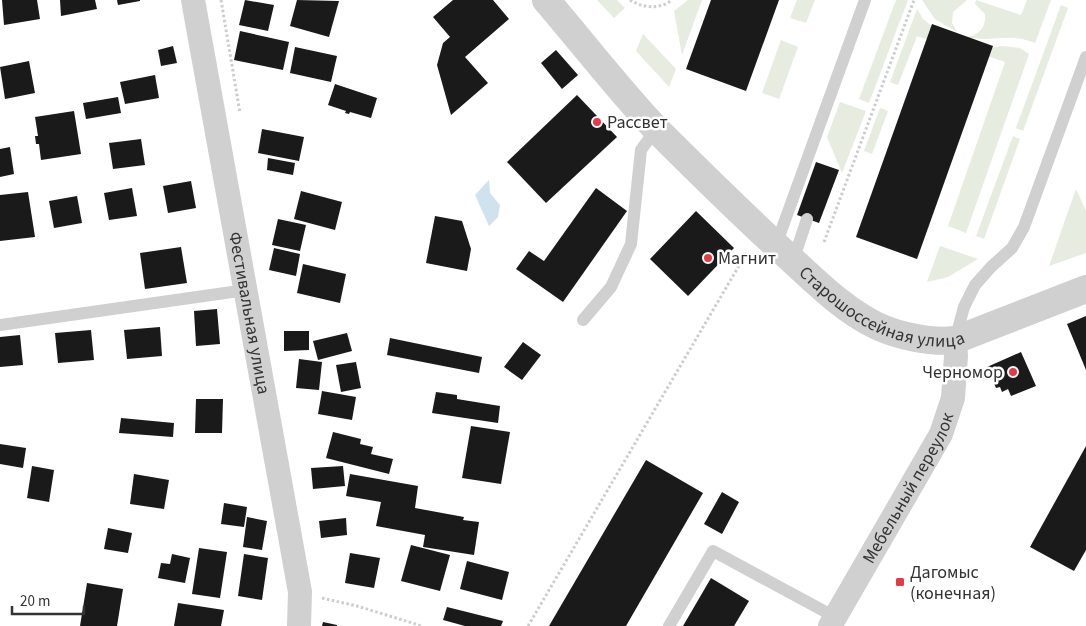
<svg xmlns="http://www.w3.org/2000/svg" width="1086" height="626" font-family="'Source Sans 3',sans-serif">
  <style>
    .green { fill: #e6ecdf }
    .water { fill: #cfe2ee }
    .building { fill: #1a1a1a }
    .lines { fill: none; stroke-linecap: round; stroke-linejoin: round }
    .path { stroke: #cdcdcd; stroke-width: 3; stroke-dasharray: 2.5 2.5; stroke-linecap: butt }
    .service { stroke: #d0d0d0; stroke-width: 12 }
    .minor { stroke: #d0d0d0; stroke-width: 24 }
    .tertiary { stroke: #d0d0d0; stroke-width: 28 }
    .poi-dot { fill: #e63946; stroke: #fff; stroke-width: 2 }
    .labels { text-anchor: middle; stroke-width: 5; stroke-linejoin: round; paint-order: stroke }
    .poi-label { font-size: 18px; fill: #333; stroke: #fff; text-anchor: start }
    .street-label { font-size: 18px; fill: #333; stroke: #fff }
  </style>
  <rect width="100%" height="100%" fill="#fff"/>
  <g class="green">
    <polygon points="597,0 617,0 625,8 614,18"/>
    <polygon points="688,0 702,0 682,55 674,11"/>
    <polygon points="797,0 815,0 806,23 790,18"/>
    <polygon points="896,0 908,0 869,103 859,99"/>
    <polygon points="922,0 967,0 953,12 952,23 957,32 935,19"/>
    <path d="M976,0L1021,15L1027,0H1051L1035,43C1009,32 993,43 967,37C980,35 986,27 985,14L975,4Z"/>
    <polygon points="1061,5 1068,8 1023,131 1016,128"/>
    <polygon points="917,9 923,19 939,32 929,40 917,36 898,85 890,82"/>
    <polygon points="643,34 676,69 669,87 636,51"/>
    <polygon points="781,40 798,47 779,99 762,93"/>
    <polygon points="1002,46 1020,48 1029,54 966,233 948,226 1005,62 963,48 992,48"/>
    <polygon points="840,102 866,111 842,173 827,137"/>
    <polygon points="880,108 888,111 872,154 864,151"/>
    <polygon points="1013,136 1020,139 984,239 976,236"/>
    <polygon points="1076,189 1086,211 1086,253 1049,266"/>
    <polygon points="940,246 978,259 948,277 927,282"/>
  </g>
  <polygon class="water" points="489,180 490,193 500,205 498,217 489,226 475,195"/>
  <g class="building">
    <polygon points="2,0 37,0 40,19 4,25"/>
    <polygon points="60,0 95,0 97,9 61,16"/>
    <polygon points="117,0 140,0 140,1 118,5"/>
    <polygon points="245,0 274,5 268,31 239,25"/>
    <polygon points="297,0 339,1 329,37 290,26"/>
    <polygon points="453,0 493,0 509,19 465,57 488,83 451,115 437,65 443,43 450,37 433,17"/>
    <polygon points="711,0 779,0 746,91 686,69"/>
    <polygon points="932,24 993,46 917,259 856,237"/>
    <polygon points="240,31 289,42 283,70 234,60"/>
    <polygon points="173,46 177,63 161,66 158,50"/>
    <polygon points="295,47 337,56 331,82 290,73"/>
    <polygon points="556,50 578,75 562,89 541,63"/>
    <polygon points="29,61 35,93 5,99 0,67"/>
    <polygon points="155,75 159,98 125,104 120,82"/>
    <polygon points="335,84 377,98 371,118 350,112 349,114 345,113 346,111 328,105"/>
    <polygon points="577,95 617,137 546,203 507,162"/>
    <polygon points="118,97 121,113 86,119 83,103"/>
    <polygon points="74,111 81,154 41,160 39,144 36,144 35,136 38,136 35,117"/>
    <polygon points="262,129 304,137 299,161 258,153"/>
    <polygon points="141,139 145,165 113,169 109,143"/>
    <polygon points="10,147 14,174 0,177 0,149"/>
    <polygon points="268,158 295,163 293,175 267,170"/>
    <polygon points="816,162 839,170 819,223 797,215"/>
    <polygon points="191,181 196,208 168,213 163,186"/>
    <polygon points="132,188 137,216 109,220 104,193"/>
    <polygon points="596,188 627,211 563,302 516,269 529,251 544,261"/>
    <polygon points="301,191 342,202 335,230 294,219"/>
    <polygon points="28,192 35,237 0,241 0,195"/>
    <polygon points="77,196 82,223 54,228 49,201"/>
    <polygon points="696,211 734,248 688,296 650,259"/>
    <polygon points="435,216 462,221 471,249 467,271 426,263"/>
    <polygon points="278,219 306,225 300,251 272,245"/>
    <polygon points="181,247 187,283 145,289 140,253"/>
    <polygon points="274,248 300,254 296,276 269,270"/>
    <polygon points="303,264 346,274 340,303 297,293"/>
    <polygon points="217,309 220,344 196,346 194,311"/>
    <polygon points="1086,316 1086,370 1067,324"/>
    <polygon points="160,327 162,356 127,359 124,330"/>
    <polygon points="91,330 94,360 58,363 55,333"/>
    <polygon points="284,331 309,331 309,350 284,351"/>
    <polygon points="347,333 352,351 318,360 313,341"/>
    <polygon points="20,335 23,365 0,367 0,337"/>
    <polygon points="390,338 482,357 479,373 387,355"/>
    <polygon points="523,342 541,355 522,380 504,367"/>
    <polygon points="1021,352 1036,386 1011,396 1008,389 1002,392 1000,387 996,388 987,367"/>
    <polygon points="299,359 322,362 319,390 296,388"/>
    <polygon points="356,362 361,388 341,392 336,365"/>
    <polygon points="322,391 356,397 352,420 318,414"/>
    <polygon points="436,392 457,395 457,399 500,406 498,423 432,413"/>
    <polygon points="196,399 223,399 222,433 195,433"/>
    <polygon points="121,418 174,423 173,437 119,433"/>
    <polygon points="471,426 510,432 501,484 462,478"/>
    <polygon points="333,432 361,439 360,444 373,447 371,454 393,459 389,474 326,458"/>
    <polygon points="0,444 26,448 23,468 0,464"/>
    <polygon points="1086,446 1086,550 1074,571 1030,547"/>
    <polygon points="646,460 703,493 626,626 549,626"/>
    <polygon points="32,466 54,470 49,502 27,498"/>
    <polygon points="343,466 345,486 313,489 311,468"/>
    <polygon points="134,474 169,480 164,509 130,504"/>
    <polygon points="350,474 418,486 415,508 464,517 463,520 479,522 474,555 423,547 425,535 376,526 381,502 346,496"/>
    <polygon points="722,492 739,502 722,534 704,524"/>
    <polygon points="224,503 247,507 244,527 221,524"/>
    <polygon points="247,517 267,521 262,550 243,547"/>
    <polygon points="346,518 347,535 321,538 319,521"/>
    <polygon points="108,528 132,533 128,553 104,549"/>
    <polygon points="411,545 450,555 440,591 401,581"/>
    <polygon points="199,548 227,552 220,598 192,594"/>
    <polygon points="350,553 380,558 374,588 345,583"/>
    <polygon points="172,554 190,558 185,583 158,578 161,563 170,564"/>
    <polygon points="244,554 268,558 262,600 238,596"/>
    <polygon points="467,561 509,572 502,600 460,589"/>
    <polygon points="711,578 749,601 734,626 683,626"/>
    <polygon points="87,583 123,589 117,626 80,626"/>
    <polygon points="178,603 224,610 221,626 174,626"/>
    <polygon points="447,607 503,621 501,626 465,626 443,620"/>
    <polygon points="323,622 337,625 337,626 322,626"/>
  </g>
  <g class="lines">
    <g class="path">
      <polyline points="221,0 240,113"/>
      <path d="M630,0C643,8 659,10 672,0"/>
      <polyline points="824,242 914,0"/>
      <polyline points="322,598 357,606 422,626"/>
      <polyline points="528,626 747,252"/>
    </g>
    <g class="service">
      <polyline points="776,245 865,0"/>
      <polyline points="793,261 807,219"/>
      <polyline points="583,320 611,287 631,244 641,150 656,129"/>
      <polyline points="0,325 246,290"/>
      <polyline points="955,340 964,307 975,285 991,267 1012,248 1024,227 1086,57"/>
      <polyline points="669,626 713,551 835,617"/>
    </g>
    <g class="minor">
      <path id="s1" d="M193,0L300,592L299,626"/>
      <path id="s2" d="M830,626L941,434L953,398L956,356L955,340"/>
    </g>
    <path class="tertiary" id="s3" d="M546,0C583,43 618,89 657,130C697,170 738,210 780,249C810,276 840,308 877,326C899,336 931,343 955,340L1086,289"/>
  </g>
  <g class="poi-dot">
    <circle cx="597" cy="122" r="5"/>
    <circle cx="708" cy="258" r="5"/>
    <circle cx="1013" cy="372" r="5"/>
    <rect x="895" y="577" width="10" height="10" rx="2.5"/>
  </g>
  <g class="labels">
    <g class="poi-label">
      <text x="607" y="128">Рассвет</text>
      <text x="718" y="264">Магнит</text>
      <text x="1003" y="378" text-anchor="end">Черномор</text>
      <text x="910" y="578">Дагомыс<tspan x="910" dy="21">(конечная)</tspan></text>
    </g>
    <g class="street-label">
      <text dy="6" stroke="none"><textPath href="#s3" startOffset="464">Старошоссейная улица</textPath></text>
      <text dy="6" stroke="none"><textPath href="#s1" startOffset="318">Фестивальная улица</textPath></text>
      <text dy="6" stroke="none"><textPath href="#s2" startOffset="159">Мебельный переулок</textPath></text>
    </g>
  </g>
  <path d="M12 606v8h72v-8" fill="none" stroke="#333333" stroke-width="2.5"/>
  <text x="20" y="606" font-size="15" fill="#333333" stroke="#ffffff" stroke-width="4" paint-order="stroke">20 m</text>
</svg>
